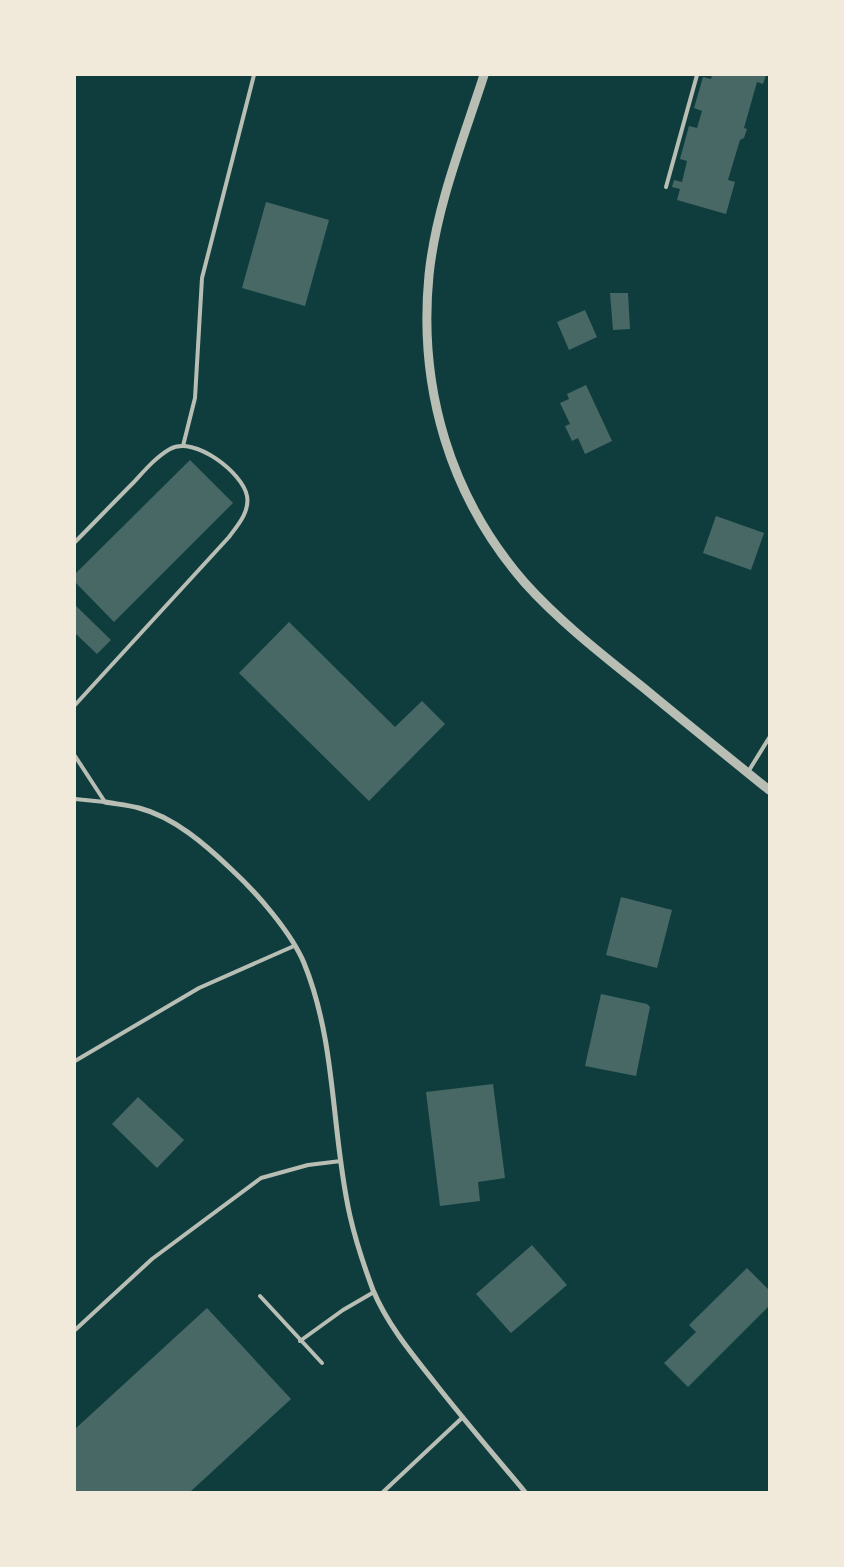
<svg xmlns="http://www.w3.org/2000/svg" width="844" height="1567" font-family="Georgia,serif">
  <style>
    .building { fill: #486865 }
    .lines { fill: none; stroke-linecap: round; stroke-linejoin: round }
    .service { stroke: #b8beb3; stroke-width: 4 }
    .minor { stroke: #b8beb3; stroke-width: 5 }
    .tertiary { stroke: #b8beb3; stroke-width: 9 }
  </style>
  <rect width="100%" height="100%" fill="#0f3d3e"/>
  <g class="building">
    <polygon points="712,75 766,75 763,84 757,82 744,128 747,129 744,138 740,140 728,180 735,182 726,214 677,200 680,189 672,187 674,180 682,182 687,161 680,159 689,126 697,128 702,111 694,108 703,77 711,79"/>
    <polygon points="266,202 329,220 305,306 242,288"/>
    <polygon points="610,293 628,293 630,329 613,330"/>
    <polygon points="585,310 597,337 569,350 557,322"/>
    <polygon points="586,385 612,441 585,454 578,438 572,441 565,426 570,424 560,403 569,399 567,394"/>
    <polygon points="190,460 233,503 114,622 75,582 75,574"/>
    <polygon points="716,516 764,533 751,570 703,553"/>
    <polygon points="75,605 111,640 97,654 75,633"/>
    <polygon points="289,622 395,727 422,701 445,724 369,801 239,673"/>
    <polygon points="621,897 672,910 657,968 606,955"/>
    <polygon points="601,994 647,1004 650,1007 636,1076 585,1066"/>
    <polygon points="493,1084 505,1178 478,1182 480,1201 440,1206 426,1092"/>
    <polygon points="138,1097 184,1140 157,1168 112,1124"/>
    <polygon points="532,1245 567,1285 511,1333 476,1294"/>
    <polygon points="747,1268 769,1290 769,1306 688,1387 664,1363 696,1332 689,1325"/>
    <polygon points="207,1308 291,1399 190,1492 75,1492 75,1429"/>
  </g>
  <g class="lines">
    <g class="service">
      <polyline points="666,187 697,75"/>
      <polyline points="183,446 195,398 202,278 254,75"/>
      <path d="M75,542C95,522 114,502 134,482C145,470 156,457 170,449C194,435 243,473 247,496C250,512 237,526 229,537L75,705"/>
      <polyline points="75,756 105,802"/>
      <polyline points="748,772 769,738"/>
      <polyline points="75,799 105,802"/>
      <polyline points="75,1061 199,988 294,946"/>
      <polyline points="260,1296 322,1363"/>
      <polyline points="75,1330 152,1259 261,1178 308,1165 341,1161"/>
      <polyline points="300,1341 343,1310 374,1292"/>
      <polyline points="383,1492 463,1417"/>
    </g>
    <path class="minor" d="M105,802C116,804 128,805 139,808C174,817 206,845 231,869C256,892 291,932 304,963C337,1044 331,1133 350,1216C356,1242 364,1266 373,1290C387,1324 412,1354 435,1383C464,1420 495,1456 525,1492"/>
    <path class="tertiary" d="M484,75C463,140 436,207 429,275C418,388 450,497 525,583C560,622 604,656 645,689C686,723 727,756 769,790"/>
  </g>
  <rect width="844" height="1567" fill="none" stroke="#f1e9da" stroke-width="152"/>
</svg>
